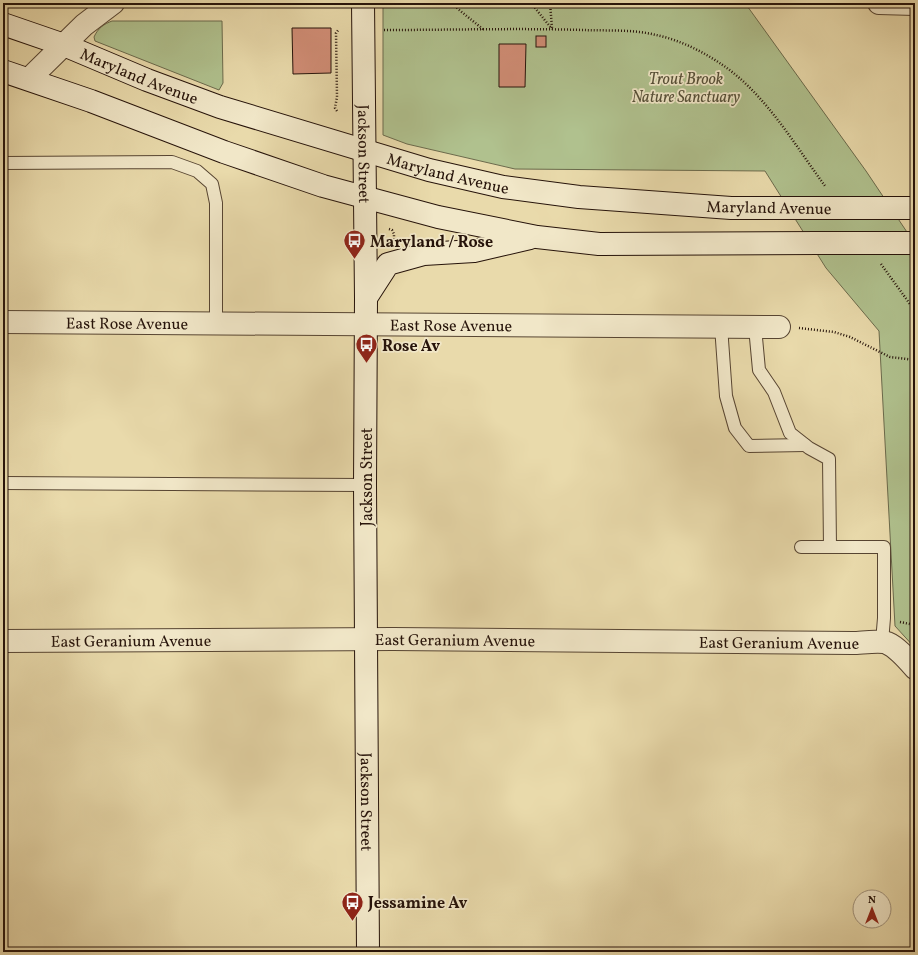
<svg xmlns="http://www.w3.org/2000/svg" width="918" height="955" font-family="Vollkorn,serif">
  <style>
    .green { fill: #b0c18e; stroke: #6b6a4c }
    .building { fill: #d28e77; stroke: #26130a }
    .lines { fill: none; stroke-linecap: round; stroke-linejoin: round }
    .lane-casing { stroke: #574532; stroke-width: 14 }
    .street-casing { stroke: #574532; stroke-width: 24 }
    .secondary-casing { stroke: #26130a; stroke-width: 24 }
    .path { stroke: #26130a; stroke-width: 2.5; stroke-dasharray: 1 2; stroke-linecap: butt }
    .lane { stroke: #f1e7c8; stroke-width: 12 }
    .street { stroke: #f1e7c8; stroke-width: 22 }
    .secondary { stroke: #f1e7c8; stroke-width: 22 }
    .secondary-bridge-casing { stroke: #26130a; stroke-width: 24; stroke-linecap: butt }
    .secondary-bridge { stroke: #f1e7c8; stroke-width: 22 }
    .labels { text-anchor: middle; stroke-width: 3.5; stroke-linejoin: round; paint-order: stroke }
    .street-label { font-size: 16px; fill: #26130a; stroke: #f1e7c8 }
    .park-label { font-size: 16px; font-style: italic; fill: #565038; stroke: #f1e7c8 }
    .poi-label { font-size: 16px; font-weight: bold; fill: #26130a; stroke: #f1e7c8; text-anchor: start }
  </style>
  <rect width="100%" height="100%" fill="#e9daab"/>
  <filter id="stains"><feTurbulence type="fractalNoise" baseFrequency=".005" numOctaves="4"/><feColorMatrix values="0 0 0 0 .2 0 0 0 0 .09 0 0 0 0 .02 0 0 0 .5 -.17"/></filter>
  <radialGradient id="worn" r=".72"><stop offset=".6" stop-color="#630" stop-opacity="0"/><stop offset="1" stop-color="#630" stop-opacity=".3"/></radialGradient>
  <g class="green">
    <polygon points="383,3 745,3 866,171 915,244 915,648 895,626 879,331 826,268 765,171 515,169 407,144 383,135"/>
    <path d="M112,21H222L223,83L219,90L95,41L94,37C98,28 104,24 112,21Z"/>
  </g>
  <g class="building">
    <polygon points="292,28 331,28 331,73 293,74"/>
    <rect x="536" y="36" width="10" height="11"/>
    <polygon points="499,44 526,44 525,87 499,87"/>
  </g>
  <g class="lines">
    <defs>
      <g id="lane">
        <polyline points="3,163 172,162 197,171 212,184 216,203 216,323"/>
        <polyline points="721,326 726,396 735,428 749,446 805,445"/>
        <polyline points="755,327 759,370 774,392 790,433 809,448 829,459 830,547"/>
        <polyline points="3,483 365,485"/>
        <polyline points="801,547 884,547 884,618 882,642"/>
      </g>
      <g id="street">
        <polyline points="879,3 915,4"/>
        <polyline points="29,79 84,25 113,3"/>
        <path id="s1" d="M3,322L779,327"/>
        <path id="s2" d="M3,641L393,639L853,643C861,643 880,640 887,643C897,647 908,660 915,668"/>
      </g>
      <g id="secondary">
        <path id="s3" d="M363,3L366,298L365,485L368,952"/>
        <path id="s4" d="M3,24L64,45L147,80L220,107L429,170L503,187L579,197L731,208H795"/>
        <polyline points="3,71 91,101 224,152 323,186 438,217 537,237 599,244 818,243"/>
        <polyline points="900,208 915,208"/>
        <polyline points="366,298 388,264 424,254 474,251 530,238"/>
      </g>
    </defs>
    <use href="#lane" class="lane-casing"/>
    <use href="#street" class="street-casing"/>
    <use href="#secondary" class="secondary-casing"/>
    <g class="path">
      <polyline points="453,3 458,9 484,30"/>
      <polyline points="531,3 552,29"/>
      <polyline points="550,3 552,28"/>
      <path d="M384,30C450,30 517,28 584,30C607,31 633,29 656,35C680,40 704,52 724,66C766,95 795,145 825,186"/>
      <polyline points="337,111 335,108 337,97 336,33 339,29"/>
      <polyline points="389,229 392,230 394,234 394,241"/>
      <polyline points="881,264 915,311"/>
      <polyline points="799,328 834,332 850,337 890,357 915,360"/>
      <polyline points="900,622 915,625"/>
    </g>
    <use href="#lane" class="lane"/>
    <use href="#street" class="street"/>
    <use href="#secondary" class="secondary"/>
    <defs>
      <g id="secondary-bridge">
        <polyline points="795,208 900,208"/>
        <polyline points="818,243 915,243"/>
      </g>
    </defs>
    <use href="#secondary-bridge" class="secondary-bridge-casing"/>
    <use href="#secondary-bridge" class="secondary-bridge"/>
  </g>
  <defs>
    <symbol id="bus-pin" viewBox="-11 -11 22 30"><path d="M0 17L-7.5 6A9.5 9.5 0 1 1 7.5 6Z" fill="#8f2418" stroke="#f1e7c8"/><path d="M-5-6H5V4H4V6H2V4H-2V6H-4V4H-5ZM-3.5-4V0h7V-4ZM-3.5 1.2v1.5H-2V1.2ZM2 1.2v1.5H3.5V1.2Z" fill="#fff"/></symbol>
  </defs>
  <g fill-rule="evenodd">
    <use href="#bus-pin" x="342" y="228" width="25" height="34"/>
    <use href="#bus-pin" x="354" y="332" width="25" height="34"/>
    <use href="#bus-pin" x="340" y="890" width="25" height="34"/>
  </g>
  <g class="labels">
    <g class="street-label">
      <text dy="6" stroke="none"><textPath href="#s4" startOffset="146">Maryland Avenue</textPath></text>
      <text dy="6" stroke="none"><textPath href="#s3" startOffset="151">Jackson Street</textPath></text>
      <text dy="6" stroke="none"><textPath href="#s4" startOffset="470">Maryland Avenue</textPath></text>
      <text transform="translate(769 207) rotate(1)" y="6">Maryland Avenue</text>
      <text dy="6" stroke="none"><textPath href="#s1" startOffset="124">East Rose Avenue</textPath></text>
      <text dy="6" stroke="none"><textPath href="#s1" startOffset="448">East Rose Avenue</textPath></text>
      <text transform="translate(366 477) rotate(-90)" y="6">Jackson Street</text>
      <text dy="6" stroke="none"><textPath href="#s2" startOffset="128">East Geranium Avenue</textPath></text>
      <text dy="6" stroke="none"><textPath href="#s2" startOffset="452">East Geranium Avenue</textPath></text>
      <text dy="6" stroke="none"><textPath href="#s2" startOffset="776">East Geranium Avenue</textPath></text>
      <text dy="6" stroke="none"><textPath href="#s3" startOffset="799">Jackson Street</textPath></text>
    </g>
    <g class="park-label">
      <text x="686" y="84">Trout Brook<tspan x="686" dy="18">Nature Sanctuary</tspan></text>
    </g>
    <g class="poi-label">
      <text x="370" y="247">Maryland / Rose</text>
      <text x="382" y="351">Rose Av</text>
      <text x="368" y="908">Jessamine Av</text>
    </g>
  </g>
  <rect width="918" height="955" fill="none" stroke="#e9daab" stroke-width="16"/>
  <rect x="4" y="4" width="910" height="947" fill="none" stroke="#26130a" stroke-width="2"/>
  <rect x="8" y="8" width="902" height="939" fill="none" stroke="#26130a"/>
  <g transform="translate(872 909)"><circle r="19" fill="#f1e7c8" stroke="#a0927c"/>
  <path d="M0-3L7 15L0 10L-7 15Z" fill="#8f2418"/>
  <text y="-6" font-size="11" font-weight="bold" text-anchor="middle" fill="#26130a">N</text>
  </g>
  <rect width="100%" height="100%" filter="url(#stains)"/>
  <rect width="100%" height="100%" fill="url(#worn)"/>
</svg>
